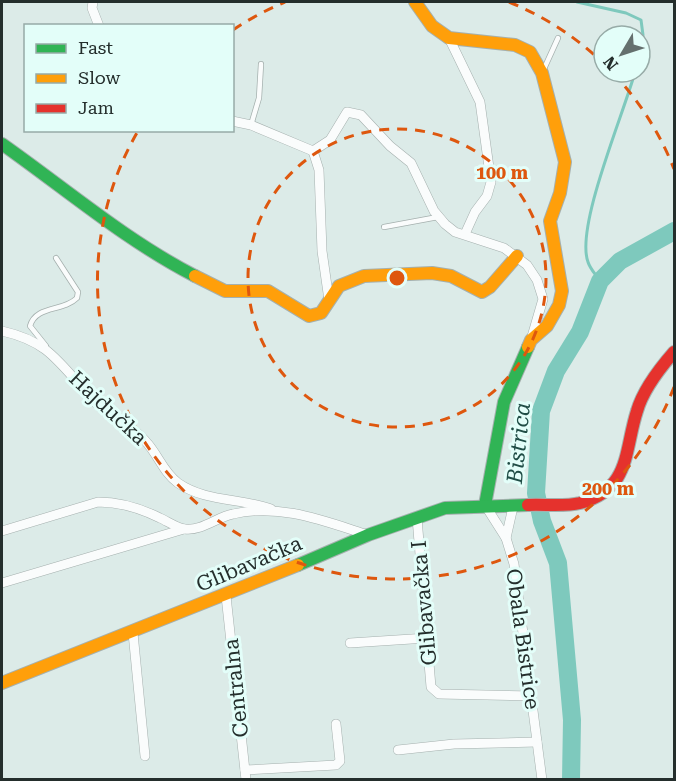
<svg xmlns="http://www.w3.org/2000/svg" width="676" height="781" font-family="'Roboto Serif',serif">
  <style>
    .lines { fill: none; stroke-linecap: round; stroke-linejoin: round }
    .stream { stroke: #7ec9bd; stroke-width: 3 }
    .river { stroke: #7ec9bd; stroke-width: 18 }
    .lane-casing { stroke: #a5b0ae; stroke-width: 6 }
    .street-casing { stroke: #a5b0ae; stroke-width: 10 }
    .fast-casing { stroke: #a5b0ae; stroke-width: 14 }
    .slow-casing { stroke: #a5b0ae; stroke-width: 14 }
    .jam-casing { stroke: #a5b0ae; stroke-width: 14 }
    .lane { stroke: #fafcfc; stroke-width: 4.5 }
    .street { stroke: #fafcfc; stroke-width: 9 }
    .fast { stroke: #30b455; stroke-width: 12 }
    .slow { stroke: #ff9f0a; stroke-width: 12 }
    .jam { stroke: #e5322d; stroke-width: 12 }
    .ring { fill: none; stroke: #de570e; stroke-width: 3; stroke-dasharray: 10 8 }
    .labels { text-anchor: middle; stroke-width: 6; stroke-linejoin: round; paint-order: stroke }
    .street-label { font-size: 21px; fill: #242e2c; stroke: #e3fef9 }
    .water-label { font-size: 22px; font-style: italic; fill: #204d46; stroke: #e3fef9 }
    .centre { fill: #de570e; stroke: #e3fef9; stroke-width: 3 }
    .ring-label { font-size: 18px; text-anchor: middle; font-weight: bold; fill: #de570e; stroke: #e3fef9; stroke-width: 6; stroke-linejoin: round; paint-order: stroke }
  </style>
  <rect width="100%" height="100%" fill="#dcebe8"/>
  <g class="lines">
    <g class="stream">
      <polyline points="577,2 626,13 641,20 643,35 640,55"/>
      <path d="M600,281C597,276 590,269 588,262C575,227 624,113 635,72"/>
    </g>
    <polyline class="river" points="571,780 572,720 558,563 542,521 536,493 541,411 556,371 580,332 600,281 620,261 674,231"/>
    <defs>
      <g id="lane">
        <polyline points="543,71 558,38"/>
        <polyline points="251,125 259,98 261,64"/>
        <polyline points="384,227 438,217"/>
        <path d="M46,346L30,326C36,305 63,312 77,298L78,292L56,258"/>
      </g>
      <g id="street">
        <polyline points="93,2 92,8 99,26"/>
        <polyline points="449,38 480,102 491,182 487,196 475,212 465,234"/>
        <polyline points="232,121 251,125 313,151 330,140 347,112 361,115 390,146 411,163 434,211 445,224 455,232 504,248 527,265 537,280 543,299 531,340"/>
        <polyline points="313,151 319,170 322,251 329,300"/>
        <path d="M2,331C41,340 53,354 79,384C87,393 95,404 104,410C119,420 136,429 148,444C159,457 164,473 178,483C205,502 241,498 271,509"/>
        <polyline points="485,505 506,538 514,564 542,780"/>
        <polyline points="417,518 431,687 439,694 532,696"/>
        <path d="M2,531L98,502C120,502 140,508 160,518C167,521 177,528 185,529C202,531 217,517 233,514C280,503 324,521 368,535"/>
        <polyline points="506,538 513,507"/>
        <polyline points="2,583 184,529"/>
        <polyline points="226,596 246,780"/>
        <polyline points="133,633 145,756"/>
        <polyline points="350,643 427,638"/>
        <polyline points="398,750 454,744 537,742"/>
        <polyline points="245,770 336,765 340,761 336,724"/>
      </g>
      <g id="fast">
        <path d="M2,144C66,189 125,240 195,276"/>
        <polyline points="485,505 504,402 528,347"/>
        <polyline points="298,565 368,535 445,508 528,505"/>
      </g>
      <g id="slow">
        <polyline points="415,2 432,26 449,38 515,45 530,52 542,73 565,162 560,193 550,221 562,291 559,305 547,326 531,340 528,347"/>
        <polyline points="195,276 225,291 268,291 309,316 321,313 339,286 364,276 432,273 451,276 482,292 490,287 517,256"/>
        <polyline points="2,683 298,565"/>
      </g>
      <path id="jam" d="M528,505C544,504 564,507 580,503C631,489 624,451 637,411C643,390 660,368 674,352"/>
    </defs>
    <use href="#lane" class="lane-casing"/>
    <use href="#street" class="street-casing"/>
    <use href="#fast" class="fast-casing"/>
    <use href="#slow" class="slow-casing"/>
    <use href="#jam" class="jam-casing"/>
    <use href="#lane" class="lane"/>
    <use href="#street" class="street"/>
    <use href="#fast" class="fast"/>
    <use href="#slow" class="slow"/>
    <use href="#jam" class="jam"/>
  </g>
  <g class="ring">
    <circle cx="397" cy="278" r="149"/>
    <path d="M674 387A298 298 0 1 1 138 131M233 30A298 298 0 0 1 285 2M509 2A298 298 0 0 1 602 62M613 73A298 298 0 0 1 674 169"/>
  </g>
  <g class="labels">
    <g class="street-label">
      <text transform="translate(108 408) rotate(43)" y="7">Hajdučka</text>
      <text transform="translate(249 564) rotate(-23)" y="7">Glibavačka</text>
      <text transform="translate(424 603) rotate(-95)" y="7">Glibavačka I</text>
      <text transform="translate(523 639) rotate(82)" y="7">Obala Bistrice</text>
      <text transform="translate(236 688) rotate(-96)" y="7">Centralna</text>
    </g>
    <g class="water-label">
      <text transform="translate(518 443) rotate(-84)" y="8">Bistrica</text>
    </g>
  </g>
  <circle cx="397" cy="278" r="9" class="centre"/>
  <g class="ring-label">
    <text x="502" y="179">100 m</text>
    <text x="608" y="495">200 m</text>
  </g>
  <rect width="676" height="781" fill="none" stroke="#242e2c" stroke-width="6"/>
  <rect x="24" y="24" width="210" height="108" fill="#e3fef9" stroke="#97aba7" stroke-width="1.5"/>
  <rect x="36" y="44" width="30" height="9" fill="#30b455" stroke="#97aba7" stroke-width="1.5"/>
  <text x="78" y="54" font-size="18" fill="#242e2c">Fast</text>
  <rect x="36" y="74" width="30" height="9" fill="#ff9f0a" stroke="#97aba7" stroke-width="1.5"/>
  <text x="78" y="84" font-size="18" fill="#242e2c">Slow</text>
  <rect x="36" y="104" width="30" height="9" fill="#e5322d" stroke="#97aba7" stroke-width="1.5"/>
  <text x="78" y="114" font-size="18" fill="#242e2c">Jam</text>
  <g transform="translate(622 54) rotate(231)"><circle r="28" fill="#e3fef9" stroke="#97aba7" stroke-width="1.5"/>
  <path d="M0-4.5L10 22L0 15L-10 22Z" fill="#64706e"/>
  <text y="-9" font-size="16" font-weight="bold" text-anchor="middle" fill="#242e2c">N</text>
  </g>
</svg>
